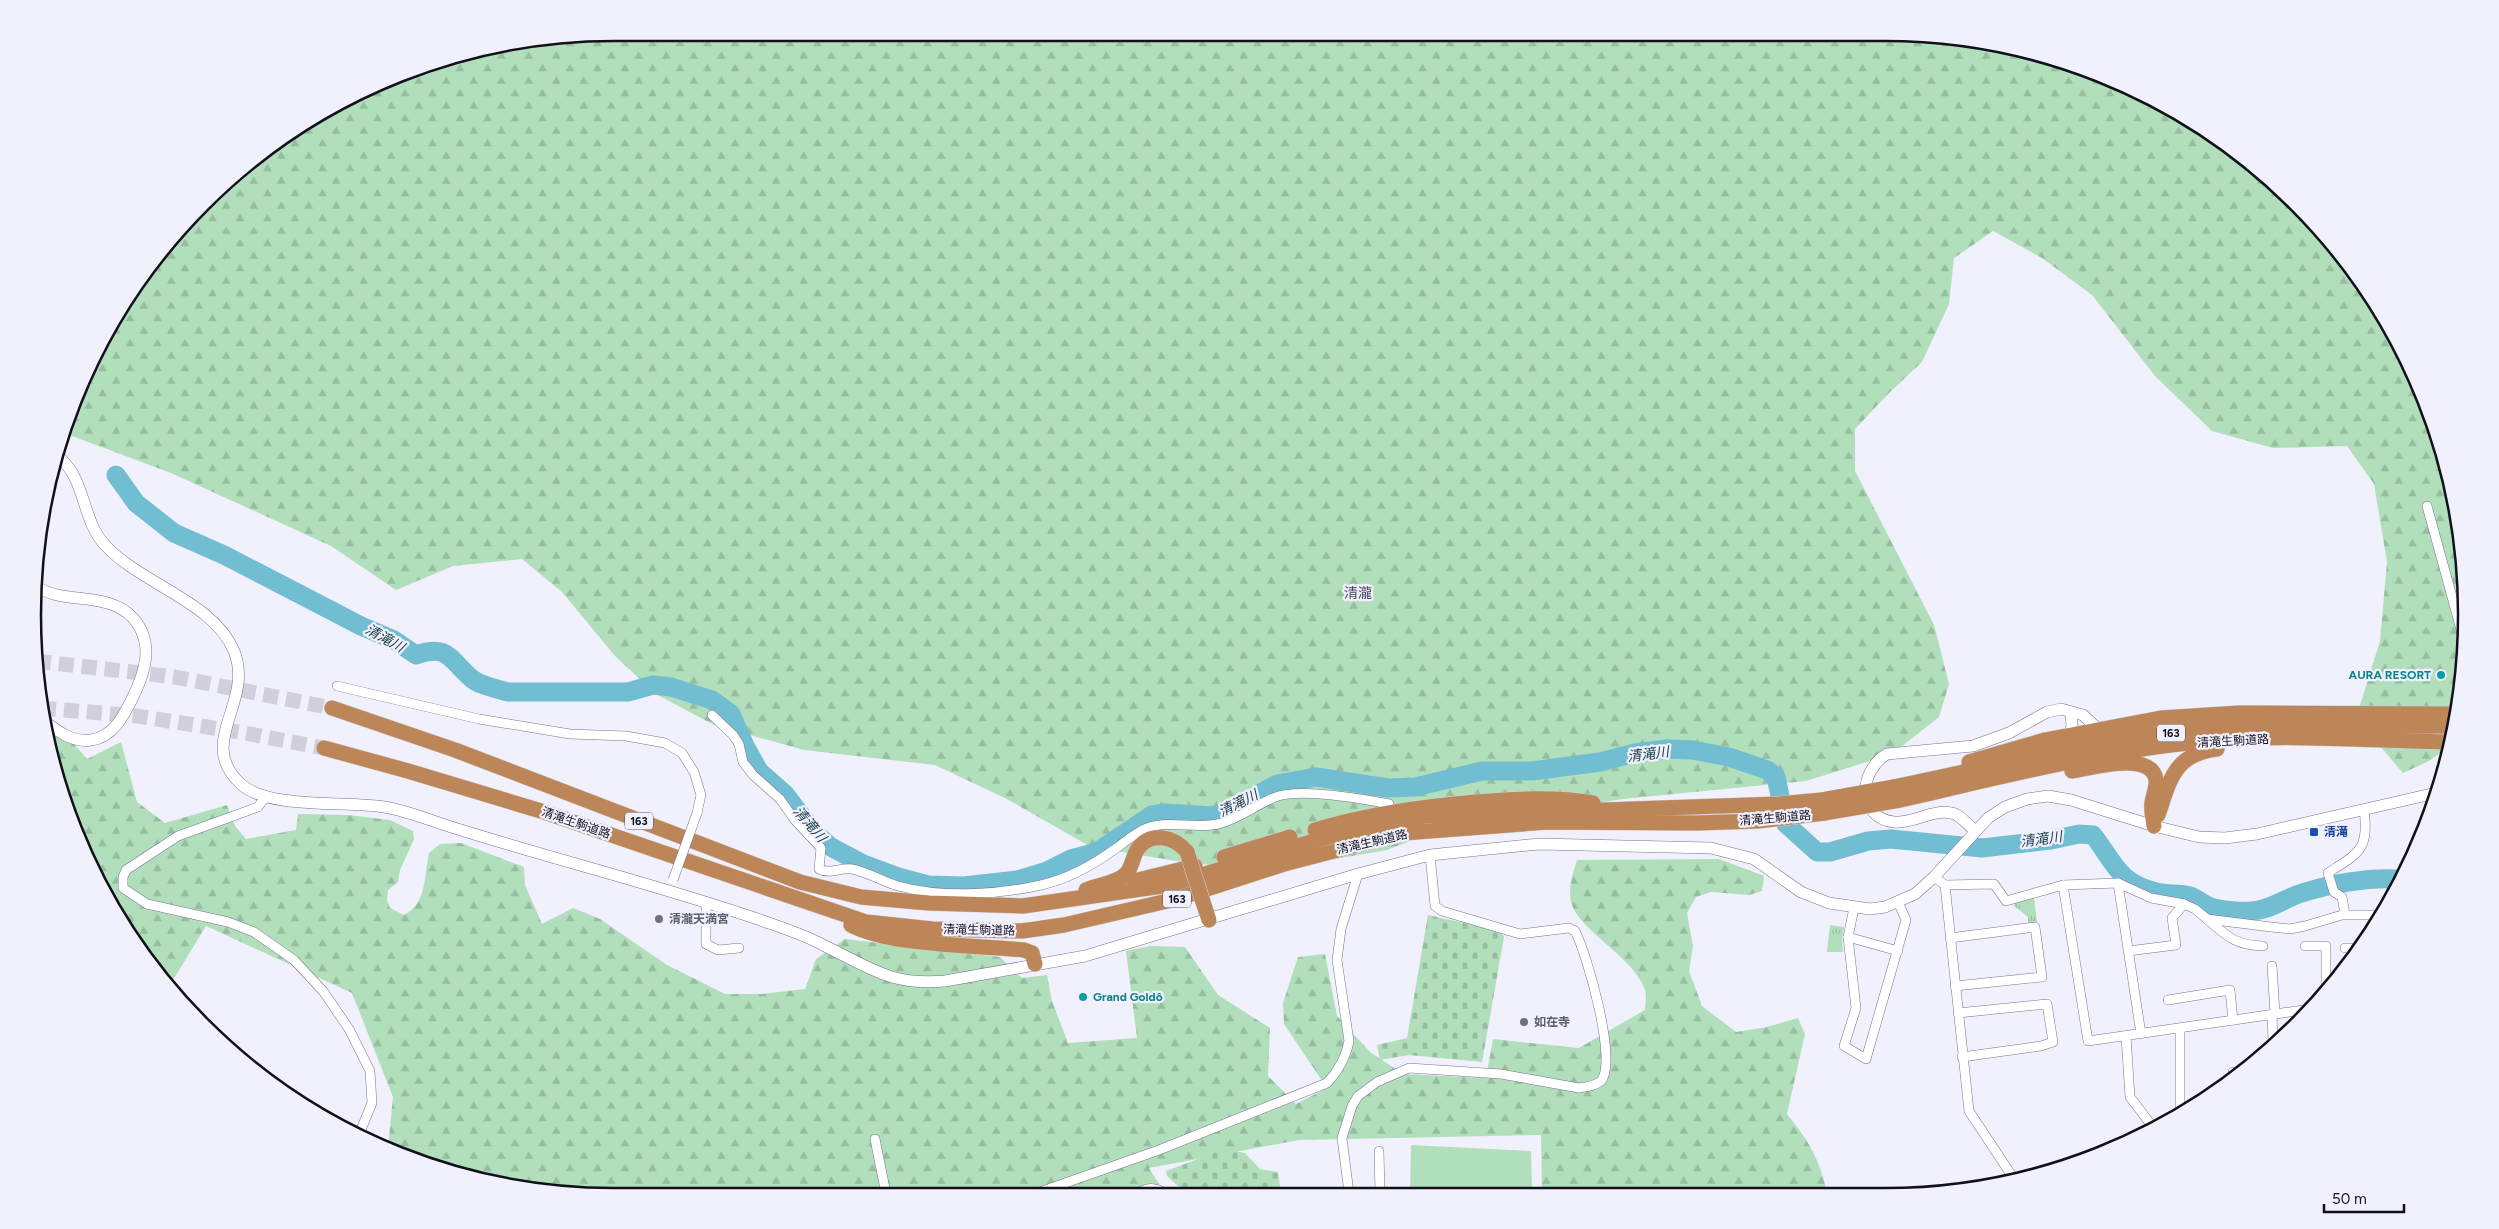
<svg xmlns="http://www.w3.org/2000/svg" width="2499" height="1229" font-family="Figtree,'Noto Sans JP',sans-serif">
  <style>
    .grass { fill: url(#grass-tufts) }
    .forest { fill: url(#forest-firs) }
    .cemetery { fill: url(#cemetery-stones) }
    .pitch { fill: #b1debb }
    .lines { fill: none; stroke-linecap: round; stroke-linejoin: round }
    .river { stroke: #71bed2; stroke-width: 19 }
    .highway-tunnel { stroke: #d0cfdb; stroke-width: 15; stroke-dasharray: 15 8; stroke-linecap: butt }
    .street-casing { stroke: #77738f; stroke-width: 10 }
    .secondary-casing { stroke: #77738f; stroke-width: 12 }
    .highway-casing { stroke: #d0cfd1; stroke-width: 16 }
    .street { stroke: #fff; stroke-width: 9 }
    .secondary { stroke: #fff; stroke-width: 11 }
    .highway { stroke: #bc8658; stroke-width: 15 }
    .street-bridge-casing { stroke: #77738f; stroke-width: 10; stroke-linecap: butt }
    .highway-bridge-casing { stroke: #d0cfd1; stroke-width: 16; stroke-linecap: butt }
    .street-bridge { stroke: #fff; stroke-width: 9 }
    .highway-bridge { stroke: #bc8658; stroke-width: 15 }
    .culture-dot { fill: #0f9aa8; stroke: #f1f0fd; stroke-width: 2 }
    .transit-dot { fill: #1a4fb4; stroke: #f1f0fd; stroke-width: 2 }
    .worship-dot { fill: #6b7280; stroke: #f1f0fd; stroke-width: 2 }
    .labels { text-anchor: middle; stroke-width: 4.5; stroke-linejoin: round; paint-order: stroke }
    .shield { fill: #f1f0fd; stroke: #55545f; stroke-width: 1 }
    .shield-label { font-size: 11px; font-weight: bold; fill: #12111b }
    .culture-label { font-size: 12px; font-weight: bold; fill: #0d838f; stroke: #f1f0fd; text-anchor: end }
    .street-label { font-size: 12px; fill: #12111b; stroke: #f1f0fd }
    .transit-label { font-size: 12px; font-weight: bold; fill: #164399; stroke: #f1f0fd; text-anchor: start }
    .worship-label { font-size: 12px; font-weight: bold; fill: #5b616d; stroke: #f1f0fd; text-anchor: start }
    .neighbourhood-label { font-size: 14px; fill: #494660; stroke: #f1f0fd }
    .water-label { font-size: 14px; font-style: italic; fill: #1d424b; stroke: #f1f0fd }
    .rim { fill: none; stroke: #12111b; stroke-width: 2.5 }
  </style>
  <defs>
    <pattern id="grass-tufts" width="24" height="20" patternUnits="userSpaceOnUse" patternTransform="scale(1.25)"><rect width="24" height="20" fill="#b1debb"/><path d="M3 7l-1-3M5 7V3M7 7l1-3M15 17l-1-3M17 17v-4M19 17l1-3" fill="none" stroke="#97bda0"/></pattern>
    <pattern id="forest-firs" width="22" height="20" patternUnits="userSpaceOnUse" patternTransform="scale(1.25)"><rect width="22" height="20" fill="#b1debb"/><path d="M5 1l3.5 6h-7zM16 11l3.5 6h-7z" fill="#97bda0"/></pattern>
    <pattern id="cemetery-stones" width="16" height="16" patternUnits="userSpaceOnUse" patternTransform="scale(1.25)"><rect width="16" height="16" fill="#b1debb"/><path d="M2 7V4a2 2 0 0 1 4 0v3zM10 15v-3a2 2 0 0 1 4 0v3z" fill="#97bda0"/></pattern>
  </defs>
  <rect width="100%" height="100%" fill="#f1f0fd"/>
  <g class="grass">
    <polygon points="2034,898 2037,922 2028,923 2028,917 2014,906 2014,903"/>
    <polygon points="1830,925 1844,927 1842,939 1843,952 1827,952"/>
  </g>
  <g class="forest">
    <polygon points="615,33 1922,34 2035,52 2142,92 2239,153 2322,231 2388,323 2436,427 2461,538 2465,652 2450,746 2429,761 2403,773 2356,718 2380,641 2387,562 2374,484 2347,446 2273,448 2212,431 2155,376 2092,295 2042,258 1993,231 1954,258 1949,304 1922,362 1889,393 1855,429 1855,471 1934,625 1949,684 1939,717 1892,754 1806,781 1623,799 1450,825 1387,850 1264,871 1176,861 1091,847 1007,799 935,765 804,750 714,725 656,694 615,656 562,592 522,559 453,566 396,590 331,546 171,473 64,433 77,392 130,291 177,231 260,153 324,110 427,63 501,44"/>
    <path d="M40,705L87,759L121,742L137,802L165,823L227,805L235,826L246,839L296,830L298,814L348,815L390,820L413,831L414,839L400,870L398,882L388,890L387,900L390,908L404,915C427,903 424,877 429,853L440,844L461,843L524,867L525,885L542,924L573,908L600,919L667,965L725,994H761L805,989L816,959L845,939L1000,957L1022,978L1047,975L1052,1001L1068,1043L1137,1038L1126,951L1151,946L1185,947L1218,995L1270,1028L1268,1076L1296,1104L1327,1088L1284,1024L1283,1003L1298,957L1325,954L1337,1016L1370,1052L1403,1074L1486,1078L1493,1039L1579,1048L1645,1010C1645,1004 1647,996 1645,990C1635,958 1577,929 1571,902C1568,888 1573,873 1577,860L1719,859L1764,876L1762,891L1749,895L1711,892L1696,897L1687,913L1693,946L1689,971L1702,1006L1736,1032L1767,1027L1798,1018L1805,1034L1787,1114C1810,1143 1818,1156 1827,1192L1542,1193L1541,1135L1299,1140L1149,1168L1165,1194L577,1195L464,1177L388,1148L393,1097L352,993L206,926L170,985L131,938L92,872L52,765Z"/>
  </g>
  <g class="cemetery">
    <polygon points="1428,915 1500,931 1504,937 1482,1062 1409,1055 1380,1060 1377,1045 1407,1038"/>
    <polygon points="1230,1150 1245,1153 1260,1169 1278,1172 1281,1193 1187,1194 1167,1176 1166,1171 1214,1153"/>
  </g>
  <polygon class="pitch" points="1411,1145 1531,1151 1532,1193 1410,1193"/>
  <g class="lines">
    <path class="river" d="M116,475L136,503L174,533L224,555L361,626L394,640L416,655C449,644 449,659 471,678C480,686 495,688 507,692H628L653,685L671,687L712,700L731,714L745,746L759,771L785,794L814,832L831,847L863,864L898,877L928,885L964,886L1017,880L1047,871L1071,859L1097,852L1152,815L1163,813L1213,816L1232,809L1277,784L1316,777L1388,788L1415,787L1482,771H1532L1600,762L1635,753L1667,749L1693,750L1729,757L1767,770L1776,777L1786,824L1817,852H1830L1868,841L1891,839L1982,848L2051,840L2079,834L2093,835C2115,863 2117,882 2156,892C2167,895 2179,893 2190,896C2198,899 2206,906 2214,908C2225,910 2241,912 2252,911C2271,910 2285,898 2302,893C2330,884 2369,877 2397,879L2399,883"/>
    <g class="highway-tunnel">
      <polyline points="36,661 175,677 332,708"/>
      <polyline points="41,708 137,716 239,732 324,748"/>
    </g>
    <defs>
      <g id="street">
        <polyline points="2427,506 2465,644"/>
        <polyline points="337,686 479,719 570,734 626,736 665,743 682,753 694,772 701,795 697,813"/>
        <path d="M712,715L733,735L739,744L743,762L753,775L780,799L794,819L821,848L819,869C830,875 841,867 852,869C868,872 883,882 898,886C943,898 996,895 1041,885C1068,879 1093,865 1115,849C1125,842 1136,832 1147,828C1169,820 1195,829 1218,824C1239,819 1254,806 1273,798C1297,787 1363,799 1389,804L1390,811"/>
        <polyline points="266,796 258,807 178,836 126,870 123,877 123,888 147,904 228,922 254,932 294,960 323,991 349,1029 370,1071 372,1103 358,1137"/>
        <polyline points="1934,877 1945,885 1969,1111 2014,1179"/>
        <polyline points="2118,883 2151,898 2184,904 2195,909 2207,919 2271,927 2290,929 2305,926 2342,915 2377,915"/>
        <polyline points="1945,885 1994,884 2006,901 2063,885"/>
        <polyline points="706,903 706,944 718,950 739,948"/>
        <polyline points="1854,908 1848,937 1856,1008 1844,1046 1866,1059 1906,920 1898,902"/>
        <path d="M2345,914L2342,897L2334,892L2328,873C2360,852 2369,850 2364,809"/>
        <path d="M2207,919C2228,937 2235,945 2263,946"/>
        <polyline points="1848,937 1898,951"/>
        <polyline points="1950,938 2035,927 2042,977 1955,986"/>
        <polyline points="2305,946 2326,946 2326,993"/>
        <polyline points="2345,948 2355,948"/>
        <polyline points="2128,951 2176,945 2172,918 2184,904"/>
        <polyline points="2272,966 2275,1014"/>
        <polyline points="2168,1000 2230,990 2233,1020"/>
        <polyline points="1958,1013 2047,1004 2053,1042 2041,1046 1962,1057"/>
        <polyline points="2272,1014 2273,1041"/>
        <polyline points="2180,1029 2180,1112"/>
        <polyline points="2141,1034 2118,883 2063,885 2088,1041 2310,1009"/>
        <polyline points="2126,1036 2130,1097 2152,1126"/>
        <polyline points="2233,1076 2233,1072 2238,1072"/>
        <polyline points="875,1139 886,1194"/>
        <polyline points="1379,1151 1380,1193"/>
        <path d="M1349,1193L1342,1138L1352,1106L1358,1096L1377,1082L1409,1068L1501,1074L1579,1088C1587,1087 1595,1086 1601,1081C1618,1062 1587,954 1575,931L1569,928L1520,934L1442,911L1435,906L1430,855"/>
        <path d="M1034,1194L1159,1150L1327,1083C1339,1070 1346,1058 1349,1041L1337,960L1341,929L1358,874"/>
        <path d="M1137,1194C1147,1186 1156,1187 1166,1194"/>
      </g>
      <g id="secondary">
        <path d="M58,455C64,462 71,469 75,478C86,501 88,528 106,546C141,584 214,602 234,651C255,703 194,743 242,785C269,809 348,801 384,807C410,811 436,823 461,830C563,862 666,887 766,922C786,929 807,936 825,946C870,968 892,986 945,981L1085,956L1358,874L1430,855L1539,844L1711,848L1754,859L1801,892L1829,903L1870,909L1885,907L1915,894L1934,877L1988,818L2005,807L2027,799L2048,796L2071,800L2154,826L2199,837L2225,838L2257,834L2436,793"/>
        <path d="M34,585C63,606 107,590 133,618C155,643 145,673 132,699C123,717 113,737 91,740C73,743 57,731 43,720"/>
        <polyline points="2069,736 2072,727 2071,713"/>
        <path d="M1975,831C1968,825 1960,814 1951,813C1932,809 1913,824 1894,822C1857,818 1858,771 1887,754L1973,746L2009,733L2047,712L2061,709L2083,715L2099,730"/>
      </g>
      <g id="highway">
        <polyline points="332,708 455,750 800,882 861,897 929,903 1023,906 1169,885 1327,837 1425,816 1779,804 1822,800"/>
        <polyline points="324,748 408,771 541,811 866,922 932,929 1022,931 1064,925 1176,899 1284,864 1403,833 1547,822 1696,823 1758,821 1824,813"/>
        <polyline points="1969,762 2045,740 2161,718 2240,713 2455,714"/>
        <path d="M2072,771C2091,768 2152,750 2156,780C2157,787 2153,795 2152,803C2151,810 2153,818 2154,826"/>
        <polyline points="1894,787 2127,737 2225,727 2453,726"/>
        <path d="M1900,800C2006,776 2111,748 2220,740C2296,734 2374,741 2451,742"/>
        <path d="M2158,815C2170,780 2174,754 2217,749"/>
        <path d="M1315,830C1368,814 1420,807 1476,802C1515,799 1554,796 1593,803"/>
        <polyline points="1224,857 1290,837"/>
        <polyline points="1134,881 1195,866"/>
        <path d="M1086,890C1098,885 1117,883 1126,874C1133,866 1132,858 1137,850C1150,830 1175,837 1187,852"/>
        <polyline points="1202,899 1209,920"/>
        <path d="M851,925C891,946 976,945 1024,950L1032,953L1035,964"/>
      </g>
    </defs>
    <use href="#street" class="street-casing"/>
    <use href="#secondary" class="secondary-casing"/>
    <use href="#highway" class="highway-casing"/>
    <use href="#street" class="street"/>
    <use href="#secondary" class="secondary"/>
    <use href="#highway" class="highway"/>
    <defs>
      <polyline id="street-bridge" points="673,880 697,813"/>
      <g id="highway-bridge">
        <polyline points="1822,800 1894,787"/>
        <polyline points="1824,813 1900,800"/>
        <polyline points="1187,852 1202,899"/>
      </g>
    </defs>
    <use href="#street-bridge" class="street-bridge-casing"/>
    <use href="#highway-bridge" class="highway-bridge-casing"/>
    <use href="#street-bridge" class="street-bridge"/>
    <use href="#highway-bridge" class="highway-bridge"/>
  </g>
  <g class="culture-dot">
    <circle cx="2441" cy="675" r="5"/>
    <circle cx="1083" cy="997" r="5"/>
  </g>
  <rect class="transit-dot" x="2309" y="827" width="10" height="10" rx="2.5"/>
  <g class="worship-dot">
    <circle cx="659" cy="919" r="5"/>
    <circle cx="1524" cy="1022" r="5"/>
  </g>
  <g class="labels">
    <g class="shield">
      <rect x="2157" y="724.5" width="28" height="17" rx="4"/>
      <rect x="625" y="812.5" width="28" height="17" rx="4"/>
      <rect x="1163" y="890.5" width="28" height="17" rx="4"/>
    </g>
    <g class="shield-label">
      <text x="2171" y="737">163</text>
      <text x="639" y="825">163</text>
      <text x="1177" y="903">163</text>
    </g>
    <g class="culture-label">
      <text x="2431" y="679">AURA RESORT</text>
      <text x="1093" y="1001" text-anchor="start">Grand Goldô</text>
    </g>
    <g class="street-label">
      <text transform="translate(2233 741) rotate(-3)" y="4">清滝生駒道路</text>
      <text transform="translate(1775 818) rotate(-5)" y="4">清滝生駒道路</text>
      <text transform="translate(576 823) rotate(19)" y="4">清滝生駒道路</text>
      <text transform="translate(1372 842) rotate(-13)" y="4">清滝生駒道路</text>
      <text transform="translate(979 930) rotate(1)" y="4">清滝生駒道路</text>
    </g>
    <g class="transit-label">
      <text x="2324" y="836">清滝</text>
    </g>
    <g class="worship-label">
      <text x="669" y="923">清瀧天満宮</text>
      <text x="1534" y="1026">如在寺</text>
    </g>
    <g class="neighbourhood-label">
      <text x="1358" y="598">清瀧</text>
    </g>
    <g class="water-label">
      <text transform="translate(385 638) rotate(29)" y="5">清滝川</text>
      <text transform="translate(1648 754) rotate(-7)" y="5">清滝川</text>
      <text transform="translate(1238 803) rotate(-27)" y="5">清滝川</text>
      <text transform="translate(810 824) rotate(49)" y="5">清滝川</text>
      <text transform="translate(2041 839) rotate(-8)" y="5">清滝川</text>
    </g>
  </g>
  <path d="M0 0H2499V1229H0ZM614 41H1885A573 573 0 0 1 2458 614V615A573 573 0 0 1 1885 1188H614A573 573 0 0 1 41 615V614A573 573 0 0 1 614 41Z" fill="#f1f0fd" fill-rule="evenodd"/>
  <path class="rim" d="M614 41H1885A573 573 0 0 1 2458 614V615A573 573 0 0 1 1885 1188H614A573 573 0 0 1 41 615V614A573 573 0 0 1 614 41Z"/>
  <path d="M2324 1204v8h80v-8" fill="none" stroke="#12111b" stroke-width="2.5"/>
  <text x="2332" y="1204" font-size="15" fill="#12111b" stroke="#f1f0fd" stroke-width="4" paint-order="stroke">50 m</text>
</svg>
